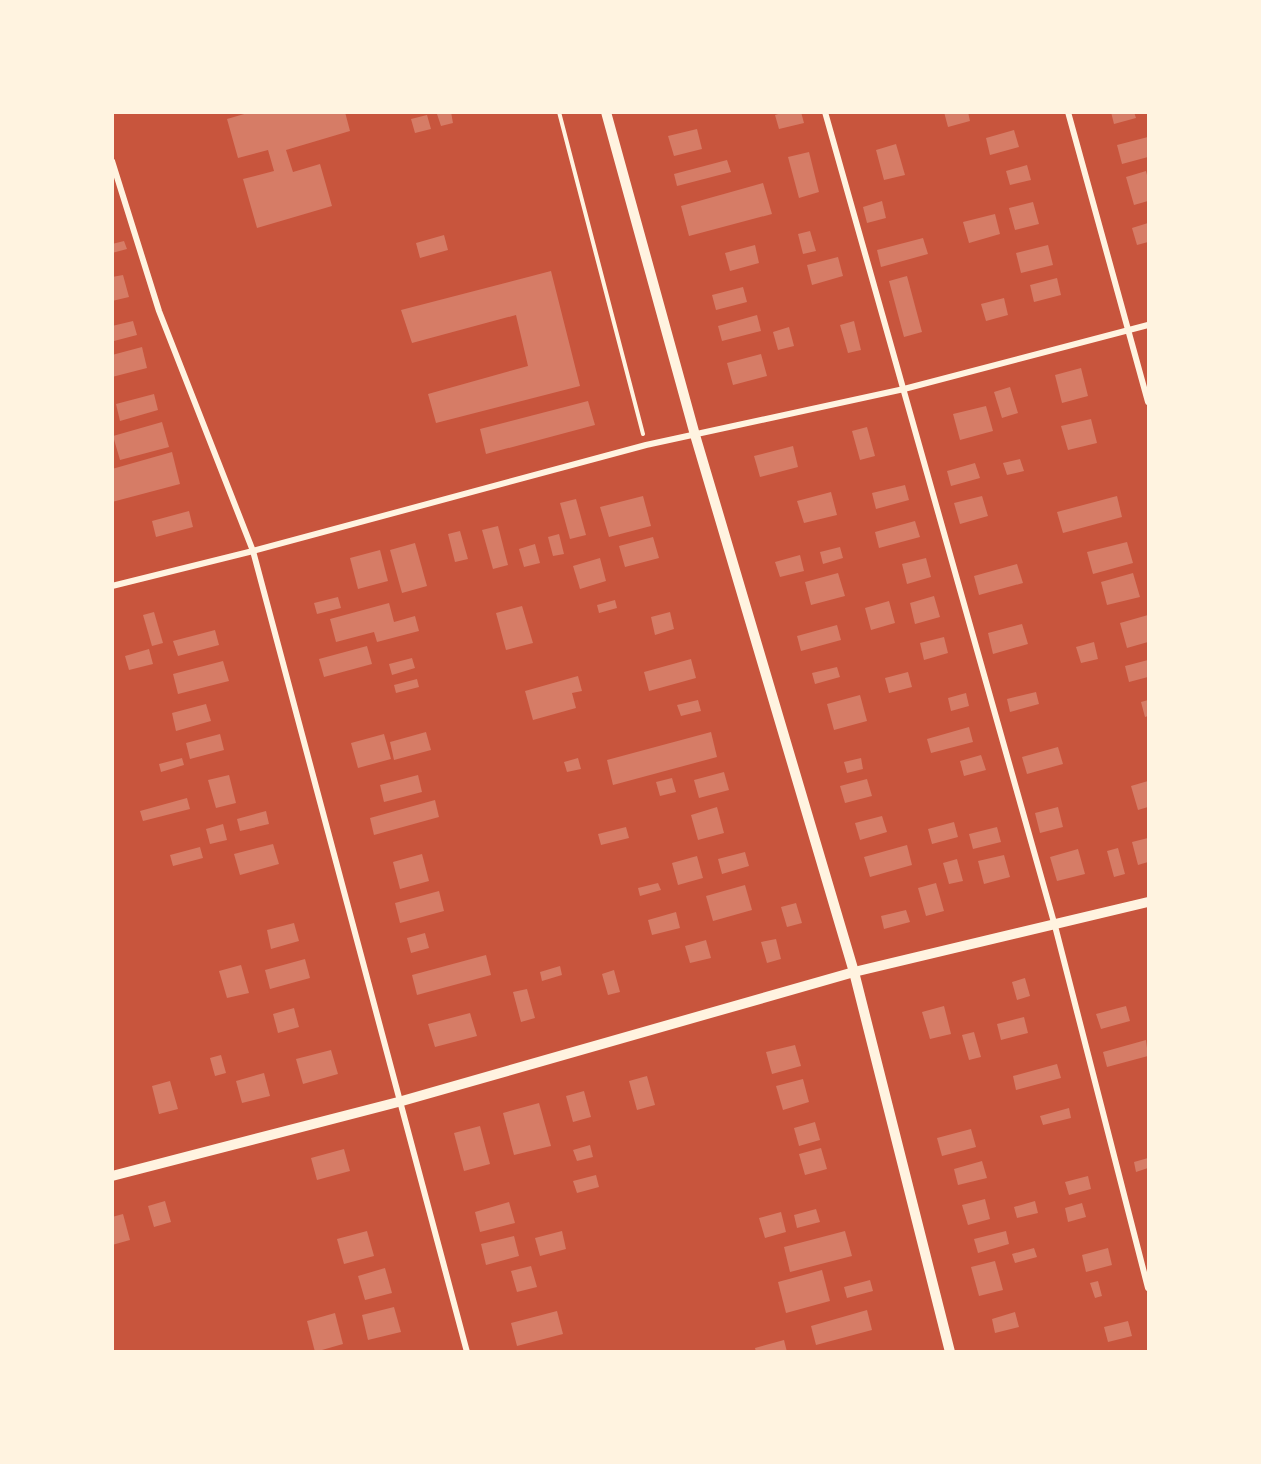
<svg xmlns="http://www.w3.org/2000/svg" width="1261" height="1464" font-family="'IBM Plex Sans',sans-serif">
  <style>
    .building { fill: #d67c66 }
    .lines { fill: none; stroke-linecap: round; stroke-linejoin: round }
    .path { stroke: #fff3e0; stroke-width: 4 }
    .minor { stroke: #fff3e0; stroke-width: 6 }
    .tertiary { stroke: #fff3e0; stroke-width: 10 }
  </style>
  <rect width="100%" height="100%" fill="#c8553d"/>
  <g class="building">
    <polygon points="251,112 345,112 350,131 286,150 293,172 320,164 332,206 257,228 243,179 274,171 268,150 238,158 227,119"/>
    <polygon points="444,112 451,112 453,123 441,126 437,114"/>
    <polygon points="785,112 801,112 804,123 779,129 775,115"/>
    <polygon points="944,112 968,112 970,121 948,127"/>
    <polygon points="1111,112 1134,112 1136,118 1114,124"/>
    <polygon points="427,115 431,129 415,133 411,119"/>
    <polygon points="697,129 702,149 674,156 668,136"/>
    <polygon points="1014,130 1019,147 990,155 986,138"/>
    <polygon points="1148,137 1148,157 1122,164 1117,145"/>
    <polygon points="896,144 905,175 884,180 876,150"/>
    <polygon points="809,152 819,192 799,198 788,157"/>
    <polygon points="727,160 731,172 677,186 674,174"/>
    <polygon points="1027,165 1031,180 1010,185 1006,171"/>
    <polygon points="1146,171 1148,179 1148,201 1134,205 1126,177"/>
    <polygon points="763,183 772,214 689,236 681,206"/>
    <polygon points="882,201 886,218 867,223 863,207"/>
    <polygon points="1033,202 1039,224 1015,230 1009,208"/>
    <polygon points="995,214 1000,234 969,243 963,222"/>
    <polygon points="1148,223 1148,242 1137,245 1132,228"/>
    <polygon points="810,231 816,251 803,254 798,234"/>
    <polygon points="444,235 448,250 420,258 416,243"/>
    <polygon points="923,238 928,254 881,267 877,250"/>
    <polygon points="124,241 127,249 112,253 112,244"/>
    <polygon points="755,245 759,263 730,271 725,253"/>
    <polygon points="1048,245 1053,265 1021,273 1016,253"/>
    <polygon points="838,257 843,276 812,285 807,265"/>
    <polygon points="551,271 580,386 436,423 428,394 528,366 516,315 412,343 401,310"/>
    <polygon points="123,275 129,297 112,301 112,277"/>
    <polygon points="907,276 922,332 904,337 889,281"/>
    <polygon points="1057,278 1061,295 1034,302 1030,285"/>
    <polygon points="743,287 747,302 716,310 712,295"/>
    <polygon points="1004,298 1008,315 986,321 981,304"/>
    <polygon points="757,315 761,331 722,341 718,326"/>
    <polygon points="133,321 137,335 114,341 112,326"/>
    <polygon points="854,321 861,350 848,353 840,325"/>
    <polygon points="789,327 794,346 778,350 773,332"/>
    <polygon points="142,347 147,368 112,377 112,355"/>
    <polygon points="761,354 767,376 733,385 727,363"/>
    <polygon points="1081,368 1088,396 1062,403 1055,375"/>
    <polygon points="1010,387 1018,413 1002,418 994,392"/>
    <polygon points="154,394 158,410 120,421 116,404"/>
    <polygon points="588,401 595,425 486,454 480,429"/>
    <polygon points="986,406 993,431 960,440 953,414"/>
    <polygon points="1091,419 1097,443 1068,450 1061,426"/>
    <polygon points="162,422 169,447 120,460 113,436"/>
    <polygon points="867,427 875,456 860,460 852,431"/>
    <polygon points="793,446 798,467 760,477 754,456"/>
    <polygon points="172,452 180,484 112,502 112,469"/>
    <polygon points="1020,459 1024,471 1007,475 1003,463"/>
    <polygon points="975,463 980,478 951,486 947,471"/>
    <polygon points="905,485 909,500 876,509 872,493"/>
    <polygon points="831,492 837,515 804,523 797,501"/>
    <polygon points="643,496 651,526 609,537 600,507"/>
    <polygon points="982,496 988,516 960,524 954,503"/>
    <polygon points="1117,496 1122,517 1063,533 1057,512"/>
    <polygon points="576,499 586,535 570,539 560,503"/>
    <polygon points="189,511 193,527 156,537 152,521"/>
    <polygon points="915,521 920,537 879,548 875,532"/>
    <polygon points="498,526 508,565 493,569 482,530"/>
    <polygon points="460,531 468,559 455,562 448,534"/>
    <polygon points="559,534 564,554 553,556 548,537"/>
    <polygon points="653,537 659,558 625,567 619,546"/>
    <polygon points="1127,542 1133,563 1093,574 1087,552"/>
    <polygon points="415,543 427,586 402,593 390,550"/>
    <polygon points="535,544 540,563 524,567 519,549"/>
    <polygon points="840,547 843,558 823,564 820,552"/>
    <polygon points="380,550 388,581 358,589 350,558"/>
    <polygon points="800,555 804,571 780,577 775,562"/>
    <polygon points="600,558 606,581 580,589 573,566"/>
    <polygon points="926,558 931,577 907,584 902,564"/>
    <polygon points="1017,564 1023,583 979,595 974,576"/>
    <polygon points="838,573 845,596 811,605 805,582"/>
    <polygon points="1133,573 1140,597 1107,605 1101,582"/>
    <polygon points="934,596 940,617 915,624 910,603"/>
    <polygon points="338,597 341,608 317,614 314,603"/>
    <polygon points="615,600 617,608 599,613 597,605"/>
    <polygon points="889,601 895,623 871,630 865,608"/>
    <polygon points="389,603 394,622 415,616 419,631 377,642 374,632 336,642 330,619"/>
    <polygon points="522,606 533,643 506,650 496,613"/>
    <polygon points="154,612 163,643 152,646 143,615"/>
    <polygon points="670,612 674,629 655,635 651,617"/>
    <polygon points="1148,615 1148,642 1127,648 1120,623"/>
    <polygon points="1022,624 1028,644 993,654 988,633"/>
    <polygon points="837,625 841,640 801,651 797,636"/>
    <polygon points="215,630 219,645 178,656 173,641"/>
    <polygon points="944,637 948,653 924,660 920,643"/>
    <polygon points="1094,642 1098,659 1081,663 1076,647"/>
    <polygon points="367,646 372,664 324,677 319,659"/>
    <polygon points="149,649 153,664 129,670 125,656"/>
    <polygon points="412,658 415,668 392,675 389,664"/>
    <polygon points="691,659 696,678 649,691 644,672"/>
    <polygon points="1148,660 1148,677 1129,682 1125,666"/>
    <polygon points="223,661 229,681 178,694 173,674"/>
    <polygon points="837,667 840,677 815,684 812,673"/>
    <polygon points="908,672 912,687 889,693 885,678"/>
    <polygon points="578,676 582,691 572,693 576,708 533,720 525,691"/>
    <polygon points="417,679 419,687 396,693 394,685"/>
    <polygon points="1036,692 1039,704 1010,712 1007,699"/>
    <polygon points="966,693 969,706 951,711 948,698"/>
    <polygon points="860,695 867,721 834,730 827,704"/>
    <polygon points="698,700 701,711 681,716 677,705"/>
    <polygon points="1148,700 1148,716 1145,717 1141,702"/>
    <polygon points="206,704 211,721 176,731 172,713"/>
    <polygon points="969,727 973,742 931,753 927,739"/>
    <polygon points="426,732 431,750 394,760 390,742"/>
    <polygon points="711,732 717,757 613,785 607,760"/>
    <polygon points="220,734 224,750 190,759 186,743"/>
    <polygon points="384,734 391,759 358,768 351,743"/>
    <polygon points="1058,747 1063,764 1027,774 1022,757"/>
    <polygon points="981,755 986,770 964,776 960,761"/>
    <polygon points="182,758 184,765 161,772 159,764"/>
    <polygon points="578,758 581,769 567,772 564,762"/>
    <polygon points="861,758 863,769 847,773 844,762"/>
    <polygon points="724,772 729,790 699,798 694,780"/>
    <polygon points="229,775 236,803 216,808 208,780"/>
    <polygon points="418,775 422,792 384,802 380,785"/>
    <polygon points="672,778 676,792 660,796 656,782"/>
    <polygon points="867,779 872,796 845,803 840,786"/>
    <polygon points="1148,781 1148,807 1138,810 1131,786"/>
    <polygon points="187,798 190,809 143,821 140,811"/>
    <polygon points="435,800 439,817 374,835 370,818"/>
    <polygon points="717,807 724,833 698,840 691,815"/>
    <polygon points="1058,807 1063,827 1040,833 1035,813"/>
    <polygon points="266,811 269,824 240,831 237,819"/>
    <polygon points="882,816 887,832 860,840 855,823"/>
    <polygon points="954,822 958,837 932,844 928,829"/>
    <polygon points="223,824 227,840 210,844 206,829"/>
    <polygon points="626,827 629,838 601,845 598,834"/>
    <polygon points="997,827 1001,842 973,849 969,834"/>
    <polygon points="1148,838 1148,862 1138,865 1132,842"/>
    <polygon points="273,844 279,864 240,875 234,854"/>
    <polygon points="907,845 912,865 870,877 864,857"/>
    <polygon points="200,847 203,858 173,866 170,855"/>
    <polygon points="1118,848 1125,874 1114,877 1107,851"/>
    <polygon points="1078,849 1085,874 1057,881 1050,857"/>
    <polygon points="745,852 749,866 722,874 718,859"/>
    <polygon points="422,854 429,881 400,889 393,862"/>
    <polygon points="1004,855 1010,877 984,884 978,861"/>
    <polygon points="697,856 703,878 678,885 672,863"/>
    <polygon points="957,859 963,881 949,884 943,863"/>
    <polygon points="658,883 661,890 640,896 638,888"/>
    <polygon points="936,883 944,911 926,916 918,888"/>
    <polygon points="745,885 752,910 713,921 706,896"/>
    <polygon points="439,891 444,911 400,923 395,903"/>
    <polygon points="796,903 802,923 787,927 781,907"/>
    <polygon points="906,910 910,922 884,929 881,916"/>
    <polygon points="676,912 680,928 652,935 648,920"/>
    <polygon points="294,923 299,941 271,949 267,930"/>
    <polygon points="425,933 429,948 411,953 407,938"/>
    <polygon points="776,939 781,959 767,963 761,942"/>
    <polygon points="706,940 711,958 690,963 685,946"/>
    <polygon points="486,955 491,975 417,995 412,975"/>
    <polygon points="305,959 310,978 270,989 265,970"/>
    <polygon points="241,965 249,993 227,998 219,971"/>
    <polygon points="560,966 562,975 542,981 540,972"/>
    <polygon points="614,970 620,992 608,995 602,974"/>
    <polygon points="1025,978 1030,996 1017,1000 1012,982"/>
    <polygon points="527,989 535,1018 521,1022 513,992"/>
    <polygon points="944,1006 951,1034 930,1039 922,1012"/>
    <polygon points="1126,1006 1130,1021 1101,1029 1096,1014"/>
    <polygon points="294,1008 299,1027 278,1033 273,1014"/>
    <polygon points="470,1013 477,1036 435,1047 428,1024"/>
    <polygon points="1024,1017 1028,1033 1001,1040 997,1024"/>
    <polygon points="974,1032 981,1057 969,1060 962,1035"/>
    <polygon points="1146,1040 1148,1056 1107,1067 1103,1052"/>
    <polygon points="795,1045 801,1066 772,1074 766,1052"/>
    <polygon points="331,1050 338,1074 303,1084 296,1059"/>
    <polygon points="221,1055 226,1073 215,1076 210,1058"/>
    <polygon points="1057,1064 1061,1078 1016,1090 1013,1076"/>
    <polygon points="264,1073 270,1096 242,1103 236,1081"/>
    <polygon points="647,1076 655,1105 637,1110 629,1081"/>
    <polygon points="803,1079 809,1102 783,1110 776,1086"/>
    <polygon points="170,1081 178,1109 159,1114 152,1086"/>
    <polygon points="584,1091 591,1117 573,1122 566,1096"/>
    <polygon points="539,1103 551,1146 514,1155 503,1113"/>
    <polygon points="1069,1108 1071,1118 1043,1125 1040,1116"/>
    <polygon points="815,1122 820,1140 799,1146 794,1128"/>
    <polygon points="480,1126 490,1164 464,1171 454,1133"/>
    <polygon points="971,1129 976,1147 942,1156 937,1138"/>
    <polygon points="590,1145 593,1157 577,1161 573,1150"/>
    <polygon points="821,1148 827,1169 805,1175 799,1154"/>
    <polygon points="344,1149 350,1171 317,1180 311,1158"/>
    <polygon points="1148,1158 1148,1168 1136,1172 1134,1162"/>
    <polygon points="982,1161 987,1178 958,1185 954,1169"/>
    <polygon points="596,1175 599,1187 577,1193 573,1181"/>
    <polygon points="1088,1176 1091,1189 1069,1195 1065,1182"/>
    <polygon points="985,1199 990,1219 968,1225 962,1205"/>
    <polygon points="165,1201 171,1222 154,1227 148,1206"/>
    <polygon points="1035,1201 1038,1213 1017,1218 1014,1207"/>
    <polygon points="509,1202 515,1223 480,1232 475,1212"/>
    <polygon points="1082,1203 1086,1217 1068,1222 1065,1208"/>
    <polygon points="816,1209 820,1222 797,1228 794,1215"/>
    <polygon points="781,1212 786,1232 765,1238 759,1218"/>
    <polygon points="123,1214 130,1240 112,1245 112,1217"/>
    <polygon points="367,1231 374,1256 344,1264 337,1239"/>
    <polygon points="562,1231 566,1249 540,1256 535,1238"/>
    <polygon points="845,1231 852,1256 790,1272 784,1247"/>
    <polygon points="1006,1231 1009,1244 978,1253 974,1239"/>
    <polygon points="514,1236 519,1256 486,1265 481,1244"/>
    <polygon points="1034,1248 1037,1257 1015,1263 1012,1254"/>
    <polygon points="1108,1248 1112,1265 1086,1272 1082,1255"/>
    <polygon points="995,1261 1003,1290 979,1296 971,1267"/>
    <polygon points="531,1266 537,1287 517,1292 511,1271"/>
    <polygon points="385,1268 392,1293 365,1300 358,1276"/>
    <polygon points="822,1270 830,1301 786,1313 778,1282"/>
    <polygon points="870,1280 873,1291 847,1298 844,1287"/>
    <polygon points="1098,1281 1102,1296 1095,1298 1090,1283"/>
    <polygon points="394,1307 401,1332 368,1340 362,1315"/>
    <polygon points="867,1310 872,1330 816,1345 811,1326"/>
    <polygon points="557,1311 563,1334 517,1346 511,1323"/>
    <polygon points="1015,1312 1019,1327 995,1333 992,1319"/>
    <polygon points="335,1313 343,1344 315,1352 307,1321"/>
    <polygon points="1128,1321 1132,1336 1108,1342 1104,1327"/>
    <polygon points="784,1340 787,1352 756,1352 755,1348"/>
  </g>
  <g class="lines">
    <polyline class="path" points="559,112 643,434"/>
    <g class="minor">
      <polyline points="825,112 1055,926 1148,1288"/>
      <polyline points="1068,112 1148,402"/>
      <polyline points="112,161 159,311 253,551 467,1352"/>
      <polyline points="112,586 253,551 646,445 904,389 1148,325"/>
    </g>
    <g class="tertiary">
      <polyline points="606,112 695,435 854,972 950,1352"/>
      <polyline points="112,1176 402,1101 854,972 1148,902"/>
    </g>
  </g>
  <rect width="1261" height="1464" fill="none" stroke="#fff3e0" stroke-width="228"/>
</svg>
